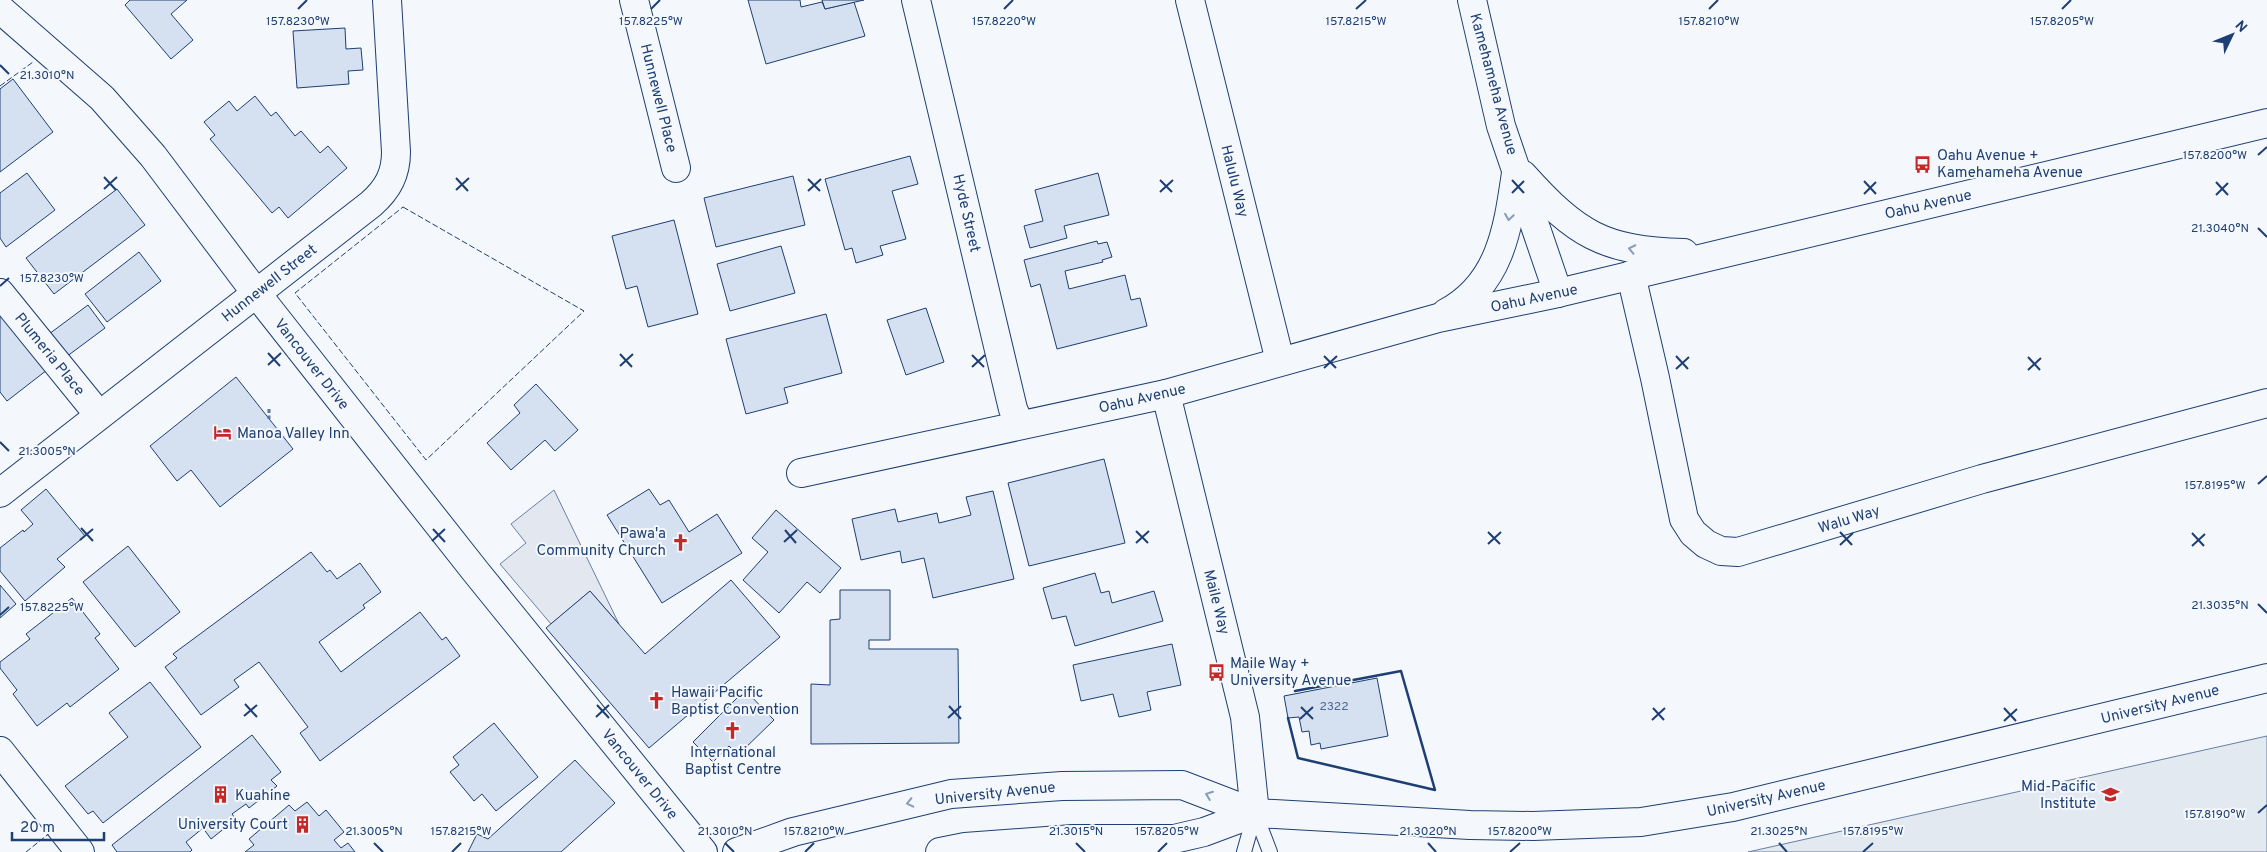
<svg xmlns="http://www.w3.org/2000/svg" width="2267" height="852" font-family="Overpass,sans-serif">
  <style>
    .green { fill: #e3e9f0; stroke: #687fa3 }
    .parking { fill: #e3e8f0; stroke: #687fa3 }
    .building { fill: #d5e0f0; stroke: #1d3f73 }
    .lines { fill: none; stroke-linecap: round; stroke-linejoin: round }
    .lane-casing { stroke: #1d3f73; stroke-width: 16 }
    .street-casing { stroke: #1d3f73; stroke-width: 30 }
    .secondary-casing { stroke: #1d3f73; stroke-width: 30 }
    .path { stroke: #5e769c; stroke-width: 3; stroke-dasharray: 4 2.5; stroke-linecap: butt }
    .lane { stroke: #f4f7fb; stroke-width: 14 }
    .street { stroke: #f4f7fb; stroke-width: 28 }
    .secondary { stroke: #f4f7fb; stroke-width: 28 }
    .fence { stroke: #1d3f73; stroke-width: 1; stroke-dasharray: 6 2.5; stroke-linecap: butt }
    .wall { stroke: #1d3f73; stroke-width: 2.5 }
    .oneway { stroke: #889bb7 }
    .ticks { fill: none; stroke: #1d3f73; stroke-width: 2 }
    .labels { text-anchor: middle; stroke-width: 4; stroke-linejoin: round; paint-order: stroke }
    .number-label { font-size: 12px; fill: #4b6792 }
    .street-label { font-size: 15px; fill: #1d3f73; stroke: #f4f7fb }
    .poi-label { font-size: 15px; fill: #1d3f73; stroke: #f4f7fb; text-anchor: start }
    .ticks-label { font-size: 12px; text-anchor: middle; fill: #1d3f73; stroke: #f4f7fb; stroke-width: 4; stroke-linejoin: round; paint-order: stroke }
  </style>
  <rect width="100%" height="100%" fill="#f4f7fb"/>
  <polygon class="green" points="2267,736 2267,852 1748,852"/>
  <polygon class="parking" points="554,490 619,624 590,591 551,624 500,564 526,543 511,524"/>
  <g class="building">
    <polygon points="130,0 187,0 171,14 193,40 171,59 125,5"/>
    <polygon points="748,0 800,0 801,7 822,2 825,9 854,2 865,36 766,64"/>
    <polygon points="822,0 864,0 825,9"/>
    <polygon points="345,28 346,49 361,48 363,70 348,71 349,84 297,88 293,31"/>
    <polygon points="13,79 53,132 0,172 0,89"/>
    <polygon points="255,96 271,116 276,112 295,136 301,131 320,153 328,146 347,168 288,218 279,207 272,213 210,139 215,135 204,122 229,101 237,111"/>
    <polygon points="910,156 918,184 892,191 906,239 880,246 883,255 856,263 852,248 845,250 825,179"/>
    <polygon points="27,173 55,210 6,247 0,238 0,193"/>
    <polygon points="1098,173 1109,215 1064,226 1067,238 1030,248 1024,226 1043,221 1035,190"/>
    <polygon points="793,176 805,225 716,247 704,198"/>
    <polygon points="117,189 145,225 54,294 26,258"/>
    <polygon points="674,220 698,314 648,327 637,286 626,289 612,236"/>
    <polygon points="1097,241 1098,244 1107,242 1112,257 1102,260 1103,262 1065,271 1069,289 1125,275 1131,300 1140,298 1147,326 1057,349 1040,284 1031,287 1024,260"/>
    <polygon points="781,246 795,293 730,311 717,264"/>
    <polygon points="139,252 161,281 107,322 85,294"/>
    <polygon points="88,305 105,328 62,360 45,337"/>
    <polygon points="926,308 944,362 906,375 887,320"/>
    <polygon points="0,309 56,363 7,401 0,392"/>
    <polygon points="826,314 842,373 784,388 788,403 746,414 726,339"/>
    <polygon points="236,377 293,449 220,507 191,470 177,481 150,446"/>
    <polygon points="536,384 578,430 555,451 545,440 511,470 487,443 520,413 514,405"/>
    <polygon points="1104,459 1125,543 1029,566 1008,483"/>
    <polygon points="46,489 85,536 57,559 65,567 25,601 0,571 0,548 23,530 24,532 33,524 21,510"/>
    <polygon points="649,489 660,505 669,500 689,532 717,514 742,553 662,603 607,515"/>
    <polygon points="993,491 1014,579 933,598 924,558 902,563 900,551 861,560 852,519 895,509 898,522 937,513 939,523 971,515 966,497"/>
    <polygon points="776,510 841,568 820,593 807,582 779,613 743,580 768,552 752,538"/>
    <polygon points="128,546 180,612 135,647 83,582"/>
    <polygon points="311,552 327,572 330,570 337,579 360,563 381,592 363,605 365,608 319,642 341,672 420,612 442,640 446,637 460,656 320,761 300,733 308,727 259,662 234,680 239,687 201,715 165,667 177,658 173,654"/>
    <polygon points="1095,573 1101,593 1109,591 1112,603 1154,591 1163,621 1075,646 1066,616 1052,619 1043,588"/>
    <polygon points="731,580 780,637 649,748 546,628 590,591 645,654"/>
    <polygon points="0,585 16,604 0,618"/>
    <polygon points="840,590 890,590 890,640 869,640 869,649 958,649 959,743 811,744 811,684 830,685 830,620 840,619"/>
    <polygon points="72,598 100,634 95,638 119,669 70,707 67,703 37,726 13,694 17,690 0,668 0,662 30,639 26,634"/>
    <polygon points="1172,644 1181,685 1147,692 1151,710 1119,717 1113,694 1081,701 1073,665"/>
    <polygon points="1377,678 1388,736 1321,749 1320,743 1311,745 1309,731 1302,732 1299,717 1288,718 1284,696"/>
    <polygon points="150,682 201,747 103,823 93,811 88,814 65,786 128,737 109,713"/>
    <polygon points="745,690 774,720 738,755 729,746 713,762 693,742"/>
    <polygon points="494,723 538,777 496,811 482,794 474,801 450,772 459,765 453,757"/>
    <polygon points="252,735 281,772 271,780 277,786 249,808 246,804 232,814 236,819 211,839 203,828 186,842 192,850 190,852 117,852 112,845"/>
    <polygon points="575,760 615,803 561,852 468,852 477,834 488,839"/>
    <polygon points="307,802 319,816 326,810 344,832 334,840 341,848 348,843 355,852 245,852 254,845 249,839 289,805 295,811"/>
  </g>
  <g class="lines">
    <defs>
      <g id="lane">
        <polyline points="1255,813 1270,852"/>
        <polyline points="1244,852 1255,813"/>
      </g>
      <g id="street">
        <polyline points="634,0 676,168"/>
        <polyline points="916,0 1013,409 1020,425"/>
        <polyline points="1190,0 1280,361"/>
        <polyline points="0,9 102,98 153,156 256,293 476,572 703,852"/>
        <polyline points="1631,275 1655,378 1684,519 1693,533 1706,544 1721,551 1738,552 1982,479 2267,403"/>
        <polyline points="0,293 99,415"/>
        <polyline points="801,473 1166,394"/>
        <path d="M0,493L371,204C388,189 396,174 396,152L387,0"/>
        <polyline points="0,751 80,852"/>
      </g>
      <g id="secondary">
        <polyline points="1472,0 1501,126 1558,293"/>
        <path d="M1523,175C1576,234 1603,251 1684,253"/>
        <path d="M1446,313C1501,284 1508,227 1516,173"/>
        <polyline points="1255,813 1245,717 1166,394 1438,318 1558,293 2267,123"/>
        <polyline points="737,852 793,832 951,794 1062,786 1182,785 1255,813 1470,825 1533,826 1641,822 1733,807 2267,678"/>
        <polyline points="940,852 965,847 1073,839 1174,839 1204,832 1255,813"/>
      </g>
    </defs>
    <use href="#lane" class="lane-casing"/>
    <use href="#street" class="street-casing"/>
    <use href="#secondary" class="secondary-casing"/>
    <polyline class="path" points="269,409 269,419"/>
    <use href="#lane" class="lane"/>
    <use href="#street" class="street"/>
    <use href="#secondary" class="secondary"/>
    <g class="fence">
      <polyline points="0,86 33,62"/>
      <polygon points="403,207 584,311 426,460 295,293"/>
      <polyline points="26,852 51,832"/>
    </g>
    <polyline class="wall" points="1288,718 1298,758 1435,790 1401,671 1295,691"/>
  </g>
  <defs><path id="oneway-chevron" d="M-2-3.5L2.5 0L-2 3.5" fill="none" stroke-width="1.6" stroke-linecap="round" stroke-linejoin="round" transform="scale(1.25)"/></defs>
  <g class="oneway">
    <use href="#oneway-chevron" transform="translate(1509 217) rotate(99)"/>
    <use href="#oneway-chevron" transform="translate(1632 249) rotate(-168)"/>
    <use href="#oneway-chevron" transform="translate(1209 795) rotate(-159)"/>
    <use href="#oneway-chevron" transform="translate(910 803) rotate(167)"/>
  </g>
  <path class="ticks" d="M298,9L307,0M651,9L660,0M1004,9L1013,0M1356,9L1366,0M1709,9L1718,0M2062,9L2071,0M0,65L9,74M2258,155L2267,147M104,177L116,190M456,178L468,191M808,179L820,191M1160,180L1172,192M1512,180L1524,193M1864,181L1876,194M2216,182L2228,195M104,189L117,177M456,190L469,178M808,191L821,179M1160,192L1173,180M1512,193L1524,181M1864,194L1876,182M2216,195L2228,183M2258,228L2267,237M0,286L9,278M268,353L280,366M620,354L632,367M972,355L984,367M1324,356L1336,368M1676,356L1688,369M2028,357L2040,370M268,365L281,353M620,366L633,354M972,367L985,355M1324,368L1337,356M1676,369L1689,357M2028,370L2041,358M0,442L9,451M2258,484L2267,476M81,528L93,541M433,529L445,542M785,530L796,543M1136,531L1148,543M1488,532L1500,544M1840,532L1852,545M2192,533L2204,546M80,540L93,529M432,541L445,529M784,542L797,530M1136,543L1149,531M1488,544L1501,532M1840,545L1853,533M2192,546L2205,534M2258,604L2267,613M0,615L9,607M245,704L257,717M597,705L609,718M949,706L961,719M1301,707L1313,719M1653,708L1664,720M2004,708L2016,721M244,716L257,705M596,717L609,705M948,718L961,706M1300,719L1313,707M1652,720L1665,708M2004,721L2017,709M2258,813L2267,805M374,843L383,852M725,843L734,852M1076,843L1085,852M1428,843L1436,852M1779,843L1787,852M452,852L461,843M805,852L814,843M1158,852L1167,843M1510,852L1520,843M1863,852L1873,843"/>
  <defs>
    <symbol id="bus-bare" viewBox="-9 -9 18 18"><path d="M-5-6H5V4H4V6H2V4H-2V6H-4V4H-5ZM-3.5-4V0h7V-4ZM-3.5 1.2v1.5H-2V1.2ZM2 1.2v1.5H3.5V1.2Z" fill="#c62828" stroke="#f4f7fb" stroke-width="2.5" paint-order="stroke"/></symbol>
    <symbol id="hotel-bare" viewBox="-9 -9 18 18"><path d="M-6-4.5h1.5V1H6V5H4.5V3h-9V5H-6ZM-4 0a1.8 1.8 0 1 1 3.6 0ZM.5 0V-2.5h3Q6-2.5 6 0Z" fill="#c62828" stroke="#f4f7fb" stroke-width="2.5" paint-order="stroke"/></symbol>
    <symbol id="church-bare" viewBox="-9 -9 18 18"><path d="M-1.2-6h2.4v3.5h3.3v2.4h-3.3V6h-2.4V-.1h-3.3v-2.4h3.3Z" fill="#c62828" stroke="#f4f7fb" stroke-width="2.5" paint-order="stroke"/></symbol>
    <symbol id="building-bare" viewBox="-9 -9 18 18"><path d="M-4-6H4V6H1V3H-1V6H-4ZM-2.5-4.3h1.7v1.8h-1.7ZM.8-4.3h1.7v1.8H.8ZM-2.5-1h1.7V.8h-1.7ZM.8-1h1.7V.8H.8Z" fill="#c62828" stroke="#f4f7fb" stroke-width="2.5" paint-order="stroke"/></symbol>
    <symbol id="school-bare" viewBox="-9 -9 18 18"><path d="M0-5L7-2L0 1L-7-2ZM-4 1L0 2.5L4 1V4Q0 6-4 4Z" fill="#c62828" stroke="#f4f7fb" stroke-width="2.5" paint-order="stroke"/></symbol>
  </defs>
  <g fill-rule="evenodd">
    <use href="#bus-bare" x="1910" y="152" width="25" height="25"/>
    <use href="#hotel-bare" x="210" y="420" width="25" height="25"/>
    <use href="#church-bare" x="668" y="530" width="25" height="25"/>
    <use href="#bus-bare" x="1204" y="660" width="25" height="25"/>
    <use href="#church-bare" x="644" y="688" width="25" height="25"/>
    <use href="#church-bare" x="720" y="718" width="25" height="25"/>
    <use href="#building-bare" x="208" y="782" width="25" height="25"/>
    <use href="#school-bare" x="2098" y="782" width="25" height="25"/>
    <use href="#building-bare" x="290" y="812" width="25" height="25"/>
  </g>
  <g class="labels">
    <g class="number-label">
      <text x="1334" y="710">2322</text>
    </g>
    <g class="street-label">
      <text transform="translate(1494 84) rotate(75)" y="5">Kamehameha Avenue</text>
      <text transform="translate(659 98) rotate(76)" y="5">Hunnewell Place</text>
      <text transform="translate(1235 181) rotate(76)" y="5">Halulu Way</text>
      <text transform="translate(1928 204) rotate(-13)" y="5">Oahu Avenue</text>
      <text transform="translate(967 213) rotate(77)" y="5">Hyde Street</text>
      <text transform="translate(269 283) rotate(-38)" y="5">Hunnewell Street</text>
      <text transform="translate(1534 298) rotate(-12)" y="5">Oahu Avenue</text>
      <text transform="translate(50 354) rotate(51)" y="5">Plumeria Place</text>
      <text transform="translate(312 364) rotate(52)" y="5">Vancouver Drive</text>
      <text transform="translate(1142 398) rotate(-13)" y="5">Oahu Avenue</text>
      <text transform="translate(1849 519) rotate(-17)" y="5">Walu Way</text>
      <text transform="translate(1217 602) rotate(76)" y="5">Maile Way</text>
      <text transform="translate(2160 704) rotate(-14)" y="5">University Avenue</text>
      <text transform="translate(640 774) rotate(51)" y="5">Vancouver Drive</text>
      <text transform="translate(995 793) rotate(-6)" y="5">University Avenue</text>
      <text transform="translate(1766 798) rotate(-13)" y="5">University Avenue</text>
    </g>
    <g class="poi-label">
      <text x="1937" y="160">Oahu Avenue +<tspan x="1937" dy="17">Kamehameha Avenue</tspan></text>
      <text x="237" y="438">Manoa Valley Inn</text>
      <text x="666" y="538" text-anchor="end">Pawa'a<tspan x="666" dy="17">Community Church</tspan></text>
      <text x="1230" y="668">Maile Way +<tspan x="1230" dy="17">University Avenue</tspan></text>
      <text x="671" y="697">Hawaii Pacific<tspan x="671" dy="17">Baptist Convention</tspan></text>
      <text x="733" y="757" text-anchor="middle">International<tspan x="733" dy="17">Baptist Centre</tspan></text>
      <text x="2096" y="791" text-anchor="end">Mid-Pacific<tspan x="2096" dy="17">Institute</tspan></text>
      <text x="235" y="800">Kuahine</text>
      <text x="288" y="829" text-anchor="end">University Court</text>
    </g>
  </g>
  <g class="ticks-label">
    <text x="1356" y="25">157.8215°W</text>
    <text x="298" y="25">157.8230°W</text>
    <text x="651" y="25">157.8225°W</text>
    <text x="1004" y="25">157.8220°W</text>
    <text x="1709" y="25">157.8210°W</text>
    <text x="2062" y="25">157.8205°W</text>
    <text x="47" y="79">21.3010°N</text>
    <text x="2215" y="159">157.8200°W</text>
    <text x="2220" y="232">21.3040°N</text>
    <text x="52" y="282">157.8230°W</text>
    <text x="47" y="455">21.3005°N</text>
    <text x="2215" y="489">157.8195°W</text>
    <text x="2220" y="609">21.3035°N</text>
    <text x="52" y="611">157.8225°W</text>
    <text x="2215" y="818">157.8190°W</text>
    <text x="374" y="835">21.3005°N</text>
    <text x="725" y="835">21.3010°N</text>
    <text x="1076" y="835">21.3015°N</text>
    <text x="1428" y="835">21.3020°N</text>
    <text x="1779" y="835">21.3025°N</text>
    <text x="461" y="835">157.8215°W</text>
    <text x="814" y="835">157.8210°W</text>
    <text x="1167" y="835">157.8205°W</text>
    <text x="1520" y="835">157.8200°W</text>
    <text x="1873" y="835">157.8195°W</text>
  </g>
  <g transform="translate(2232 35) rotate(47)" stroke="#f4f7fb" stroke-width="4" paint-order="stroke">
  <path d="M0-4L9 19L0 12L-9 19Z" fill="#1d3f73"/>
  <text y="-8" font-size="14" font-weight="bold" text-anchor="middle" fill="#1d3f73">N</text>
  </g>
  <path d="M12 832v8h92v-8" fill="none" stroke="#1d3f73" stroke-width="2.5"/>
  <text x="20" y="832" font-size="15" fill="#1d3f73" stroke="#f4f7fb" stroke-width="4" paint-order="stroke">20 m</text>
</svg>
